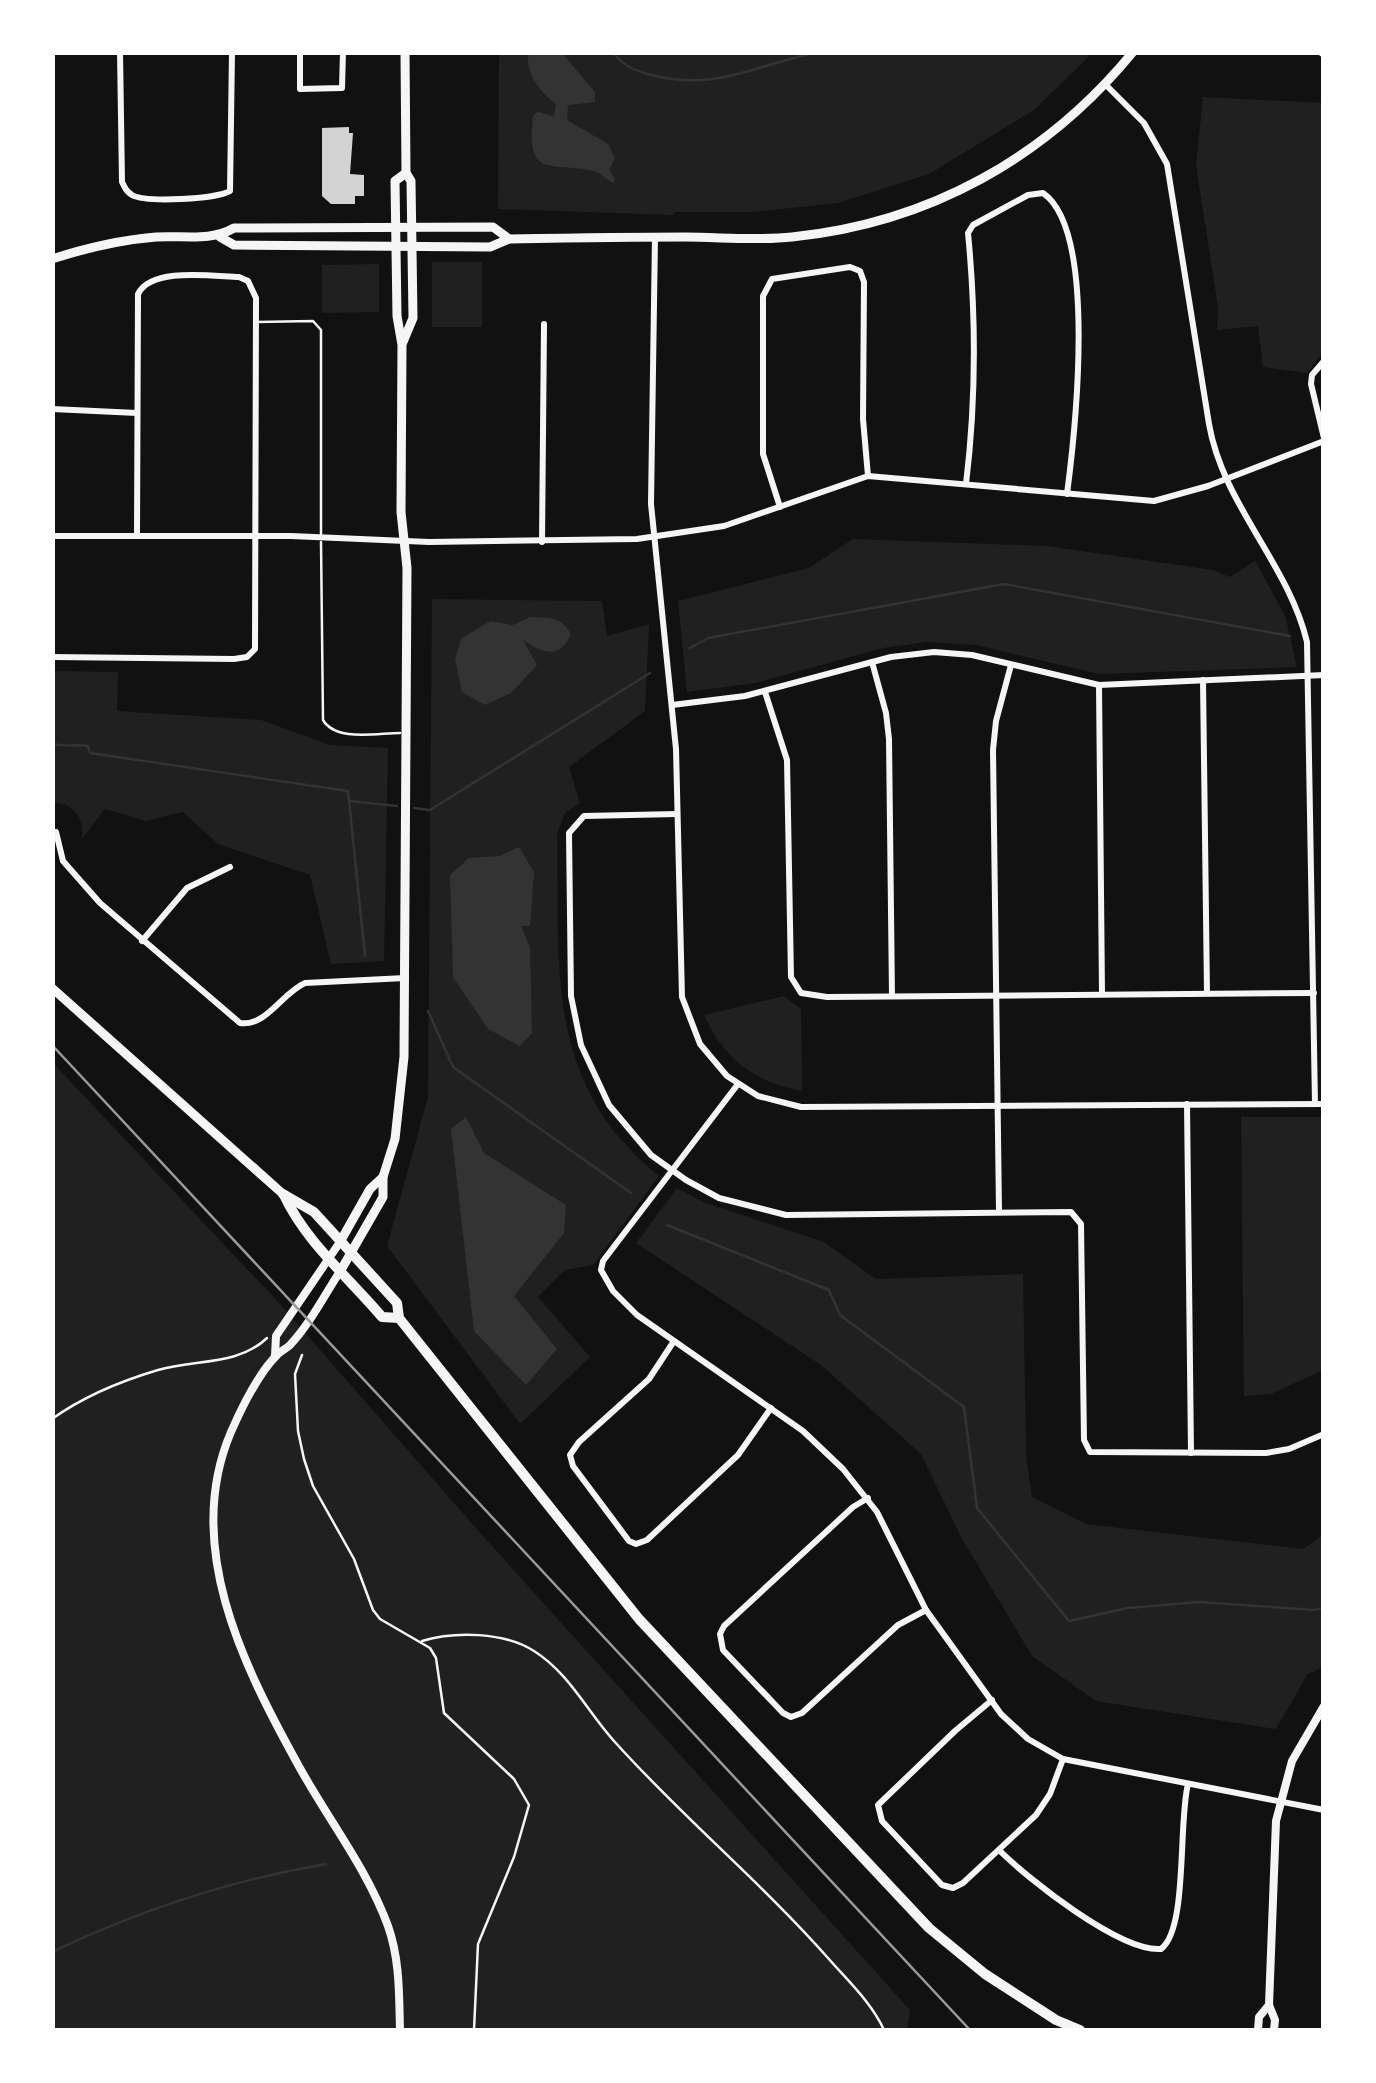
<svg xmlns="http://www.w3.org/2000/svg" width="1376" height="2083" font-family="'Fira Sans',sans-serif">
  <style>
    .green { fill: #202020 }
    .water { fill: #333 }
    .lines { fill: none; stroke-linecap: round; stroke-linejoin: round }
    .stream { stroke: #333; stroke-width: 2.5 }
    .building { fill: #d3d3d3 }
    .path { stroke: #f5f5f5; stroke-width: 2.5 }
    .service { stroke: #f5f5f5; stroke-width: 2.5 }
    .minor { stroke: #f5f5f5; stroke-width: 6 }
    .tertiary { stroke: #f5f5f5; stroke-width: 8 }
    .secondary { stroke: #f5f5f5; stroke-width: 9 }
    .primary { stroke: #f5f5f5; stroke-width: 10 }
    .rail { stroke: #9a9a9a; stroke-width: 2.5 }
  </style>
  <rect width="100%" height="100%" fill="#111"/>
  <g class="green">
    <polygon points="499,53 1092,53 1034,110 929,174 838,203 753,212 674,212 673,215 498,209"/>
    <polygon points="1203,97 1323,103 1323,352 1307,373 1263,367 1258,326 1217,330 1218,307 1196,165"/>
    <rect x="432" y="262" width="50" height="65"/>
    <polygon points="379,264 379,312 322,313 322,265"/>
    <polygon points="853,539 1047,546 1213,570 1230,577 1255,561 1285,615 1297,667 1099,674 976,645 927,642 883,648 756,683 687,692 678,601 809,568"/>
    <path d="M432,599L602,601L607,636L649,624L645,711L569,767L580,803L565,813L557,834C560,967 543,1083 659,1176L593,1265L565,1270L538,1297L590,1357L520,1424L387,1246L428,1097Z"/>
    <path d="M53,671L118,672L117,711L261,720L330,745L388,748L384,961L331,964L310,875L218,844L183,812L146,821L105,809L82,839C84,818 75,803 53,803Z"/>
    <path d="M784,996L801,1009L802,1091C754,1082 724,1059 704,1015Z"/>
    <polygon points="52,1062 279,1303 475,1527 910,2010 907,2030 53,2030"/>
    <polygon points="1241,1117 1323,1117 1323,1370 1271,1394 1244,1396"/>
    <polygon points="677,1188 703,1202 824,1242 876,1279 1023,1274 1026,1455 1032,1497 1086,1524 1303,1549 1323,1535 1323,1667 1307,1675 1276,1729 1096,1701 1032,1656 961,1537 921,1454 821,1365 636,1243"/>
  </g>
  <g class="water">
    <path d="M528,53H562L595,92V102L568,105L567,120L608,144L615,158L609,170L615,179L614,183C606,180 602,173 594,171C549,161 526,180 533,115L538,112L554,116L556,104C538,89 527,76 528,53Z"/>
    <path d="M530,617C549,618 561,616 571,634C560,660 542,653 523,640L537,665L511,693L485,705L462,692L455,659L461,639L490,621L513,625Z"/>
    <polygon points="519,847 534,872 530,926 521,926 530,947 532,1033 520,1046 488,1029 453,977 450,875 469,858 500,856"/>
    <polygon points="466,1117 484,1153 566,1205 564,1233 514,1296 557,1349 526,1385 474,1331 451,1129"/>
  </g>
  <g class="lines">
    <g class="stream">
      <path d="M613,52C623,66 635,71 652,75C716,92 757,64 819,52"/>
      <polyline points="867,52 881,52"/>
      <polyline points="690,648 708,638 1004,584 1290,636"/>
      <path d="M52,744C65,747 80,744 88,746L90,753L348,791L365,956"/>
      <polyline points="350,801 397,806"/>
      <polyline points="414,808 430,810 650,673"/>
      <polyline points="428,1011 453,1067 631,1193"/>
      <polyline points="667,1225 829,1290 840,1315 964,1407 977,1508 1069,1621 1128,1608 1199,1602 1314,1610 1324,1608"/>
      <path d="M52,1952C138,1911 232,1880 326,1864"/>
    </g>
  </g>
  <polygon class="building" points="349,127 349,133 353,133 350,174 364,175 364,196 355,196 355,204 331,204 322,196 322,128"/>
  <g class="lines">
    <g class="path">
      <polyline points="302,1355 295,1374 298,1431 304,1459 313,1486 354,1559 373,1610 380,1619 430,1648 436,1658 444,1713 514,1779 529,1805 514,1857 478,1944 474,2030"/>
      <path d="M52,1419C84,1396 121,1381 158,1370C194,1359 238,1366 267,1338"/>
      <path d="M422,1641C455,1631 504,1632 534,1651C569,1673 587,1711 614,1741C682,1817 761,1882 828,1958C848,1981 872,2003 884,2030"/>
    </g>
    <g class="service">
      <polyline points="257,322 313,321 321,330 321,534"/>
      <path d="M321,542L323,720C336,742 377,733 400,733"/>
    </g>
    <g class="minor">
      <path d="M120,52L122,182C125,188 126,191 132,195C146,203 217,199 230,191L232,52"/>
      <polyline points="300,52 300,89 342,88 343,52"/>
      <polyline points="1320,52 1324,55"/>
      <path d="M1106,85L1144,123L1167,164L1209,424C1223,505 1288,563 1307,642L1315,1104"/>
      <polyline points="655,237 651,504 676,749 682,997 700,1044 727,1076 758,1096 801,1107 1324,1104"/>
      <polyline points="1324,361 1312,375 1311,384 1324,438"/>
      <polyline points="52,409 137,413"/>
      <path d="M966,484C976,402 976,315 968,233L973,225L1028,195L1043,193C1098,231 1075,433 1067,494"/>
      <polyline points="780,507 763,454 763,296 772,279 850,267 860,271 864,282 863,419 868,476"/>
      <polyline points="52,536 291,536 429,542 637,539 724,526 868,476 1154,501 1208,486 1324,441"/>
      <polyline points="542,542 544,324"/>
      <path d="M52,657L234,659L247,657L255,649L256,298L248,281L239,277C211,276 151,267 138,294L137,536"/>
      <polyline points="872,662 886,713 889,739 892,996"/>
      <polyline points="1203,680 1207,993"/>
      <polyline points="1099,685 1102,993"/>
      <polyline points="765,692 787,760 791,977 801,993 827,997 1314,993"/>
      <polyline points="672,705 745,696 891,657 934,652 972,655 1099,685 1324,675"/>
      <polyline points="677,814 584,816 569,833 571,996 581,1045 609,1105 651,1155 686,1180 719,1198 786,1215 1071,1212 1081,1224 1084,1440 1090,1452 1266,1453 1289,1449 1324,1434"/>
      <path d="M56,832L63,861L100,903L240,1023C266,1027 282,993 305,983L405,978"/>
      <polyline points="142,941 187,888 230,867"/>
      <polyline points="738,1084 603,1261 601,1270 613,1291 637,1315 803,1431 843,1469 877,1512 926,1610 1001,1714 1028,1739 1063,1759 1324,1810"/>
      <polyline points="1187,1104 1191,1453"/>
      <polyline points="999,1211 993,750 996,721 1011,665"/>
      <polyline points="674,1341 649,1379 579,1442 570,1455 573,1466 629,1541 636,1544 647,1540 738,1455 771,1408"/>
      <polyline points="868,1498 853,1507 724,1626 720,1634 723,1650 783,1713 791,1717 802,1713 898,1625 926,1610"/>
      <polyline points="992,1700 955,1731 878,1805 882,1821 942,1885 953,1888 963,1883 1036,1815 1050,1794 1063,1759"/>
      <path d="M999,1850C1028,1879 1120,1952 1161,1949C1188,1929 1178,1823 1188,1784"/>
    </g>
    <g class="tertiary">
      <path d="M341,1270C325,1294 310,1324 290,1345C286,1349 281,1351 278,1354C258,1373 242,1407 231,1432C183,1544 242,1663 296,1761C326,1817 366,1866 388,1926C400,1960 399,1995 400,2030"/>
      <polyline points="275,1356 276,1336 340,1242"/>
      <polyline points="1258,2030 1259,2017 1269,2005"/>
      <polyline points="1274,2030 1275,2020 1269,2005 1276,1821 1292,1761 1324,1706"/>
    </g>
    <g class="secondary">
      <path d="M220,237L234,245L490,247L509,239C567,238 626,237 685,237C720,237 757,241 792,237C929,223 1046,158 1133,52"/>
      <path d="M52,259C86,248 120,240 156,237C183,235 210,242 234,228L493,227L509,239"/>
      <polyline points="403,342 413,318 411,181 406,173 405,52"/>
      <polyline points="52,988 283,1194"/>
      <polyline points="340,1242 370,1189 383,1177"/>
      <polyline points="341,1270 383,1197 383,1177 395,1139 404,1057 407,568 401,512 402,345 397,316 395,181 406,173"/>
    </g>
    <g class="primary">
      <polyline points="283,1194 314,1212 397,1303 399,1318 639,1619 929,1928 985,1974 1056,2020 1080,2030"/>
      <path d="M284,1195C305,1241 349,1278 382,1317L399,1318"/>
    </g>
    <polyline class="rail" points="52,1045 970,2030"/>
  </g>
  <rect width="1376" height="2083" fill="none" stroke="#ffffff" stroke-width="110"/>
</svg>
